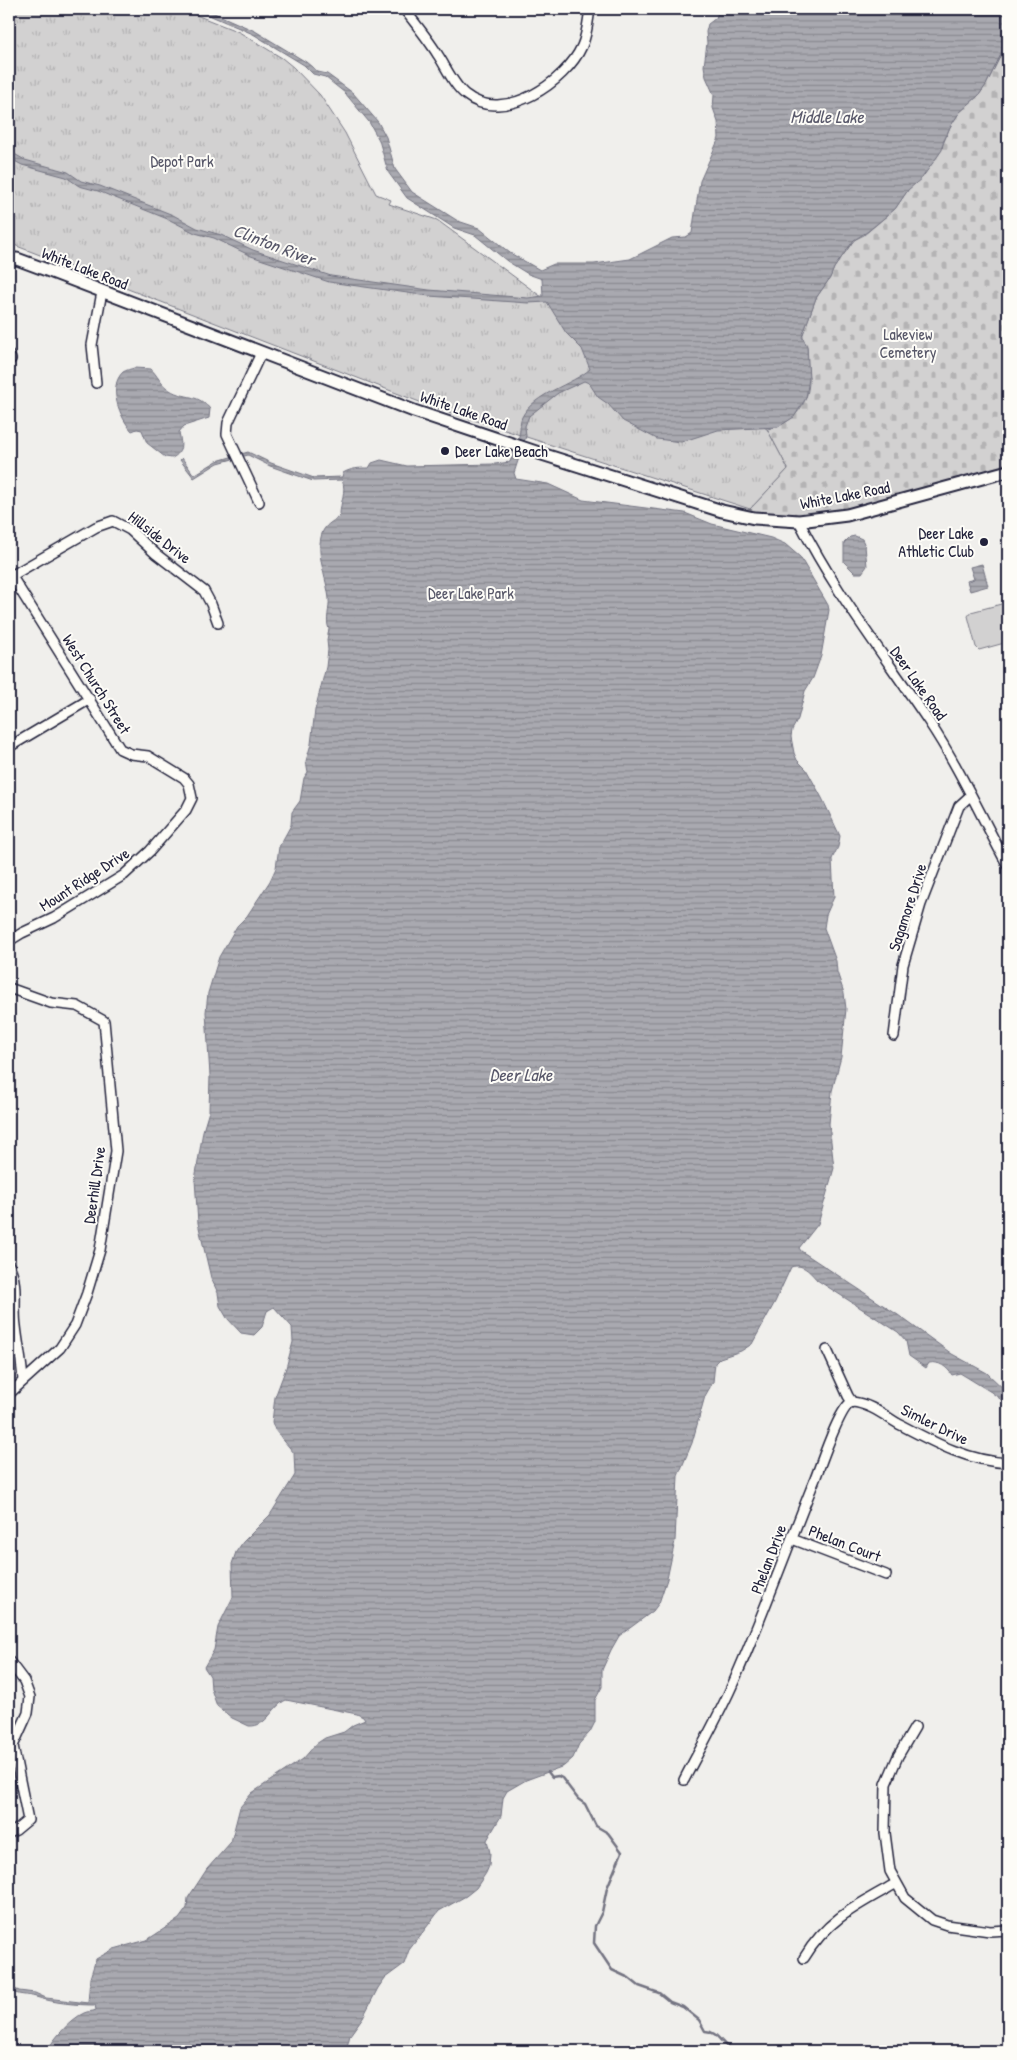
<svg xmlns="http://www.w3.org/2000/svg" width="1017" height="2060" font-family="'Patrick Hand',sans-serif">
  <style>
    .green { fill: #d2d1d1; stroke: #7a7a86 }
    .cemetery { fill: url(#cemetery-stones); stroke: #7a7a86 }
    .park { fill: url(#park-tufts); stroke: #7a7a86 }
    .water { fill: url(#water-rules); stroke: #737381 }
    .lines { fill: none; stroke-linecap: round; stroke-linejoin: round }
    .stream { stroke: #737381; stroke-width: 2.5 }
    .minor-casing { stroke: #22223b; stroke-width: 12 }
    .tertiary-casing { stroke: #22223b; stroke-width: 15 }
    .minor { stroke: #fdfcf7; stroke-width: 9 }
    .tertiary { stroke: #fdfcf7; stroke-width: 11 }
    .poi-dot { fill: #22223b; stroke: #fdfcf7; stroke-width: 2 }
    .labels { text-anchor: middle; stroke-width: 4; stroke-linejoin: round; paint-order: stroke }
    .park-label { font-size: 16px; fill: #575768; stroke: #fdfcf7 }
    .street-label { font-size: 16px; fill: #22223b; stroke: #fdfcf7 }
    .poi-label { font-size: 16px; fill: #22223b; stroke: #fdfcf7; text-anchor: start }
    .water-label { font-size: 18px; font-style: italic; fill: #58586a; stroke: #fdfcf7 }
  </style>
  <defs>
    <pattern id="cemetery-stones" width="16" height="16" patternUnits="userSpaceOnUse" patternTransform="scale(1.25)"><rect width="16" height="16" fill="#d2d1d1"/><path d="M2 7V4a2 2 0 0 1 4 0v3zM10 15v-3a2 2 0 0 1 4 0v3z" fill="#b4b3b4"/></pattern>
    <pattern id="park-tufts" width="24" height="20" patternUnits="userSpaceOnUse" patternTransform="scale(1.25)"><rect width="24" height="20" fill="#d2d1d1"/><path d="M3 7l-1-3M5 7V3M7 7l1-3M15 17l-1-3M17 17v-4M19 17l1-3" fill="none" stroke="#b4b3b4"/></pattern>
    <pattern id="water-rules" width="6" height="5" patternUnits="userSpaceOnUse" patternTransform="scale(1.25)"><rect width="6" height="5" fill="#a9a9b0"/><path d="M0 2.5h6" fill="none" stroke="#898990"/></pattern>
  </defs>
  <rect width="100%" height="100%" fill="#f0efec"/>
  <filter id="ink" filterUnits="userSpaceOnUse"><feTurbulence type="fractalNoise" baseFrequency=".02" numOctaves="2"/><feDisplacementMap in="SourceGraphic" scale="10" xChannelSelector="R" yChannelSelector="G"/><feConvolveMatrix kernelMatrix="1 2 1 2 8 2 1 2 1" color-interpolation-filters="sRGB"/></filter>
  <g filter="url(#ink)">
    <polygon class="green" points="1005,603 1008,604 1008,642 979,650 976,647 968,616 971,612"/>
    <path class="cemetery" d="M1006,45L1008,46V467L823,515L788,518L763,516L750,509L788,469L767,429C792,425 809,405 809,380C809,375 807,369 807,364C807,359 808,353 807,348C806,343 802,339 803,333L816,298L830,278L834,268L854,240L864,235L895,209L908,190L939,154L950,127L959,113L979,95L986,85Z"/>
    <polygon class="park" points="9,9 181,9 239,32 282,58 293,67 320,95 345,133 376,194 391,200 389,204 437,220 539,295 767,429 788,469 750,509 430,406 9,243"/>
    <g class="water">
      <path d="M195,9H205L255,31L306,62L318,72L327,74L353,93L378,122L386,137L395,169L412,192L458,221L479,228L510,253L540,270L554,264H594L630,259L672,238L686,237L692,233L700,181L719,138L718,122L713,108L714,95L706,77L704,66L707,43L706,32L708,24L716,18L719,9H1008V40L986,85L979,95L959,113L950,127L943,143L942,150L922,178L908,190L895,209L867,232L854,240L834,268L830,278L816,298L802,337L807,346L809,378L806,398L794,417L778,427L718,430L681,442L657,439L623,421L608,404L598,397L589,383L584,381L558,393L529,416L525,426L526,436L514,473L516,479L548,484L583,500L685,513L712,524L771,538L785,544L800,557L828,605L829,610L821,656L813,678L805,691L798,719L792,730L791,737L794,753L797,760L806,769L822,798L840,836L838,847L832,859L834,897L826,915L824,928L836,961L837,972L844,993L846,1009L841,1057L832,1091L829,1124L834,1168L818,1224L799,1248L801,1251L898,1315L952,1354L987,1373L1008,1393V1405L991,1392L960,1373L952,1375C947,1367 939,1361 929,1363L926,1368L909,1356L906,1341L898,1332L817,1280C810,1272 803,1263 791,1267L775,1302L752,1344L741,1351L720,1358L715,1363L713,1382L705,1396L692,1443L678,1476L675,1541L667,1579L659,1603L653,1611L619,1636L611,1650L602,1670V1687L595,1700V1722L590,1732L579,1744L573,1758L564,1766L526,1780L507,1791L503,1798L501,1816L487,1840L490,1853L489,1866L486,1873L476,1888L466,1896L439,1911L409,1950L404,1964L385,1978L378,1988L363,2017L350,2035L346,2051H47C53,2039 72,2018 84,2013C88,2011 92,2012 96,2010L95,2005C77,2005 54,2003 36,1997C26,1994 18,1996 9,1990V1986L19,1991L35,1993L46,1998L88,2003L90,1978L96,1959L114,1949L147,1940L179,1919L187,1908L188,1898L207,1869L231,1842L240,1807L252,1793L303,1759L316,1744L325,1738L344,1732L353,1725L365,1720L363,1717L357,1714L286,1700C271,1707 268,1727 249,1726L232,1718L217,1706L211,1689L210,1676L204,1667L214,1650L218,1627L233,1597L232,1564L236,1552L243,1542L270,1515L295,1475L294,1453L275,1430L272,1422L275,1397L286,1368L293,1342L292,1327L274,1307L267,1311L262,1327L254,1335L241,1333L227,1318L220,1306L218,1293L211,1278L198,1223L195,1180L203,1131L209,1111L210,1076L206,1012L208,993L219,957L237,926L247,916L270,881L276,868L279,847L291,825L292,812L300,801L304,778L308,772L306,761L311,744L315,710L326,667L328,650L327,640L329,629C325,620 330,609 329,599C327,578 314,552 323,531C327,523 335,521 340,515C340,502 347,491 342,480L313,481L270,466L248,455L218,463L194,478L180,460L182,458L194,475L217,461L248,452L271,463L314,478L342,477L343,473C352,468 359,468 369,468L372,463L381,460L407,466L495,464L510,462C513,453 517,445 519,436C521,430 519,424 522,417C534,393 572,385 590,369L582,349L566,333L547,302L528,303L429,296L329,282L251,256L214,238L195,233L170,220L98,191L79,186L66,177L22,165L9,158V151L25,160L68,172L81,181L100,186L173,215L197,228L221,235L253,250L331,276L429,290L528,298L543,296L542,279L528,274L507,261L475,235L454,228L407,198L388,172L379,140L369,122L345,93L325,77L313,74L304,65L253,34Z"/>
      <path d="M134,368L151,369C157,375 161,384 167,388C182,400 197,392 210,409L209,418L184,426L179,432C181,443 184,452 172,458L165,457L147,443L142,430L137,429L132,431C120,418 107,387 123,372C126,370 131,369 134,368Z"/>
      <polygon points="855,536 862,539 865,546 867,566 862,573 855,573 844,562 844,543 850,537"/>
      <polygon points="982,564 988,586 970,591 967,581 974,579 970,567"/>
    </g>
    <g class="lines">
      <path class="stream" d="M548,1772L552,1777L558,1776L562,1778L578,1799L585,1804L596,1826L608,1833L622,1852L607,1888L602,1912L595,1926L594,1943L612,1970L629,1978L639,1986L659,1993L670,2002L683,2007L699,2020L705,2031C719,2031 722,2048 735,2051"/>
      <defs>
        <g id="minor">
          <path d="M404,9C416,24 428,39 438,55C446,67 454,86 466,95C503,125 566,82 582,46C587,35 588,21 590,9"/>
          <polyline points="9,355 11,359"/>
          <polyline points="96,383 92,345 102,292"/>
          <polyline points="259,502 227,434 228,423 261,353"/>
          <path d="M799,521C835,593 885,656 929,722C959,767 982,818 1008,866"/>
          <polyline points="9,572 120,749 131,754 148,756 184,778 189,784 192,798 186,810 150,851 124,875 54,918 22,933 9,941"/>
          <polyline points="11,576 96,527 113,521 130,530 156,554 204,591 211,604 218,623"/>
          <polyline points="9,747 90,699"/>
          <polyline points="9,988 51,1003 77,1006 104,1021 116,1151 100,1250 87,1293 75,1325 60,1348 9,1394"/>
          <polyline points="894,1036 903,965 921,904 959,806 970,796"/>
          <path d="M9,1265C19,1284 13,1306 16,1326C18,1345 22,1362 23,1381"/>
          <polyline points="827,1350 848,1396 852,1402"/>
          <path d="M852,1402C868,1403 884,1415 897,1423C933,1442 967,1461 1008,1463"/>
          <polyline points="792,1539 886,1575"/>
          <polyline points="9,1661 24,1681 30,1697 28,1713 13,1746 28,1820 16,1830 9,1833"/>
          <polyline points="915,1727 898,1756 886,1784 885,1833 890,1871 905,1898 932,1920 947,1925 990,1931 1008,1930"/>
          <path d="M684,1780C701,1747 720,1714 735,1679C764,1613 788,1546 815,1479C821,1464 840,1406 852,1402"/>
          <path d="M804,1958C827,1919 858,1905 895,1884"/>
        </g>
        <polyline id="tertiary" points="9,260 17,259 52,272 414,411 545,455 722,511 754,518 799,521 847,515 1008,471"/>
      </defs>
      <use href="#minor" class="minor-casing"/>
      <use href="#tertiary" class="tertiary-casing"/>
      <use href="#minor" class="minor"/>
      <use href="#tertiary" class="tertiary"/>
    </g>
  </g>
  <g class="poi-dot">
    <circle cx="445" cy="451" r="5"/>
    <circle cx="984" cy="542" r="5"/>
  </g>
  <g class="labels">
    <g class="park-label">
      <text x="182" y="167">Depot Park</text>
      <text x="908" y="340">Lakeview<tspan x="908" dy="18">Cemetery</tspan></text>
      <text x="471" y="599">Deer Lake Park</text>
    </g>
    <g class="street-label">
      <text transform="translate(85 268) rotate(21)" y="6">White Lake Road</text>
      <text transform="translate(464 410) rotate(19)" y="6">White Lake Road</text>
      <text transform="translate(845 495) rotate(-11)" y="6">White Lake Road</text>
      <text transform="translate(160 537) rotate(38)" y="6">Hillside Drive</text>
      <text transform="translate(919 683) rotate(55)" y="6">Deer Lake Road</text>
      <text transform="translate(97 684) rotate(58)" y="6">West Church Street</text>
      <text transform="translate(84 879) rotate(-33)" y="6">Mount Ridge Drive</text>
      <text transform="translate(907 907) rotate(-72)" y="6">Sagamore Drive</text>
      <text transform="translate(94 1185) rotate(-82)" y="6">Deerhill Drive</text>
      <text transform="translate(935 1424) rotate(26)" y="6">Simler Drive</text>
      <text transform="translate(845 1543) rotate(21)" y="6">Phelan Court</text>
      <text transform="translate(768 1559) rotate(-69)" y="6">Phelan Drive</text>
    </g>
    <g class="poi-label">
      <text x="455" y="457">Deer Lake Beach</text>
      <text x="974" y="539" text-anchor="end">Deer Lake<tspan x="974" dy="18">Athletic Club</tspan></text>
    </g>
    <g class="water-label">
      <text x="827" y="123">Middle Lake</text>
      <text transform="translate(274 245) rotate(21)" y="6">Clinton River</text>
      <text x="521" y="1081">Deer Lake</text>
    </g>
  </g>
  <rect width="1017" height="2060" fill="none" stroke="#fdfcf7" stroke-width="30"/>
  <rect x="15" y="15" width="987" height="2030" fill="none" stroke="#22223b" stroke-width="2" filter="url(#ink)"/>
</svg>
